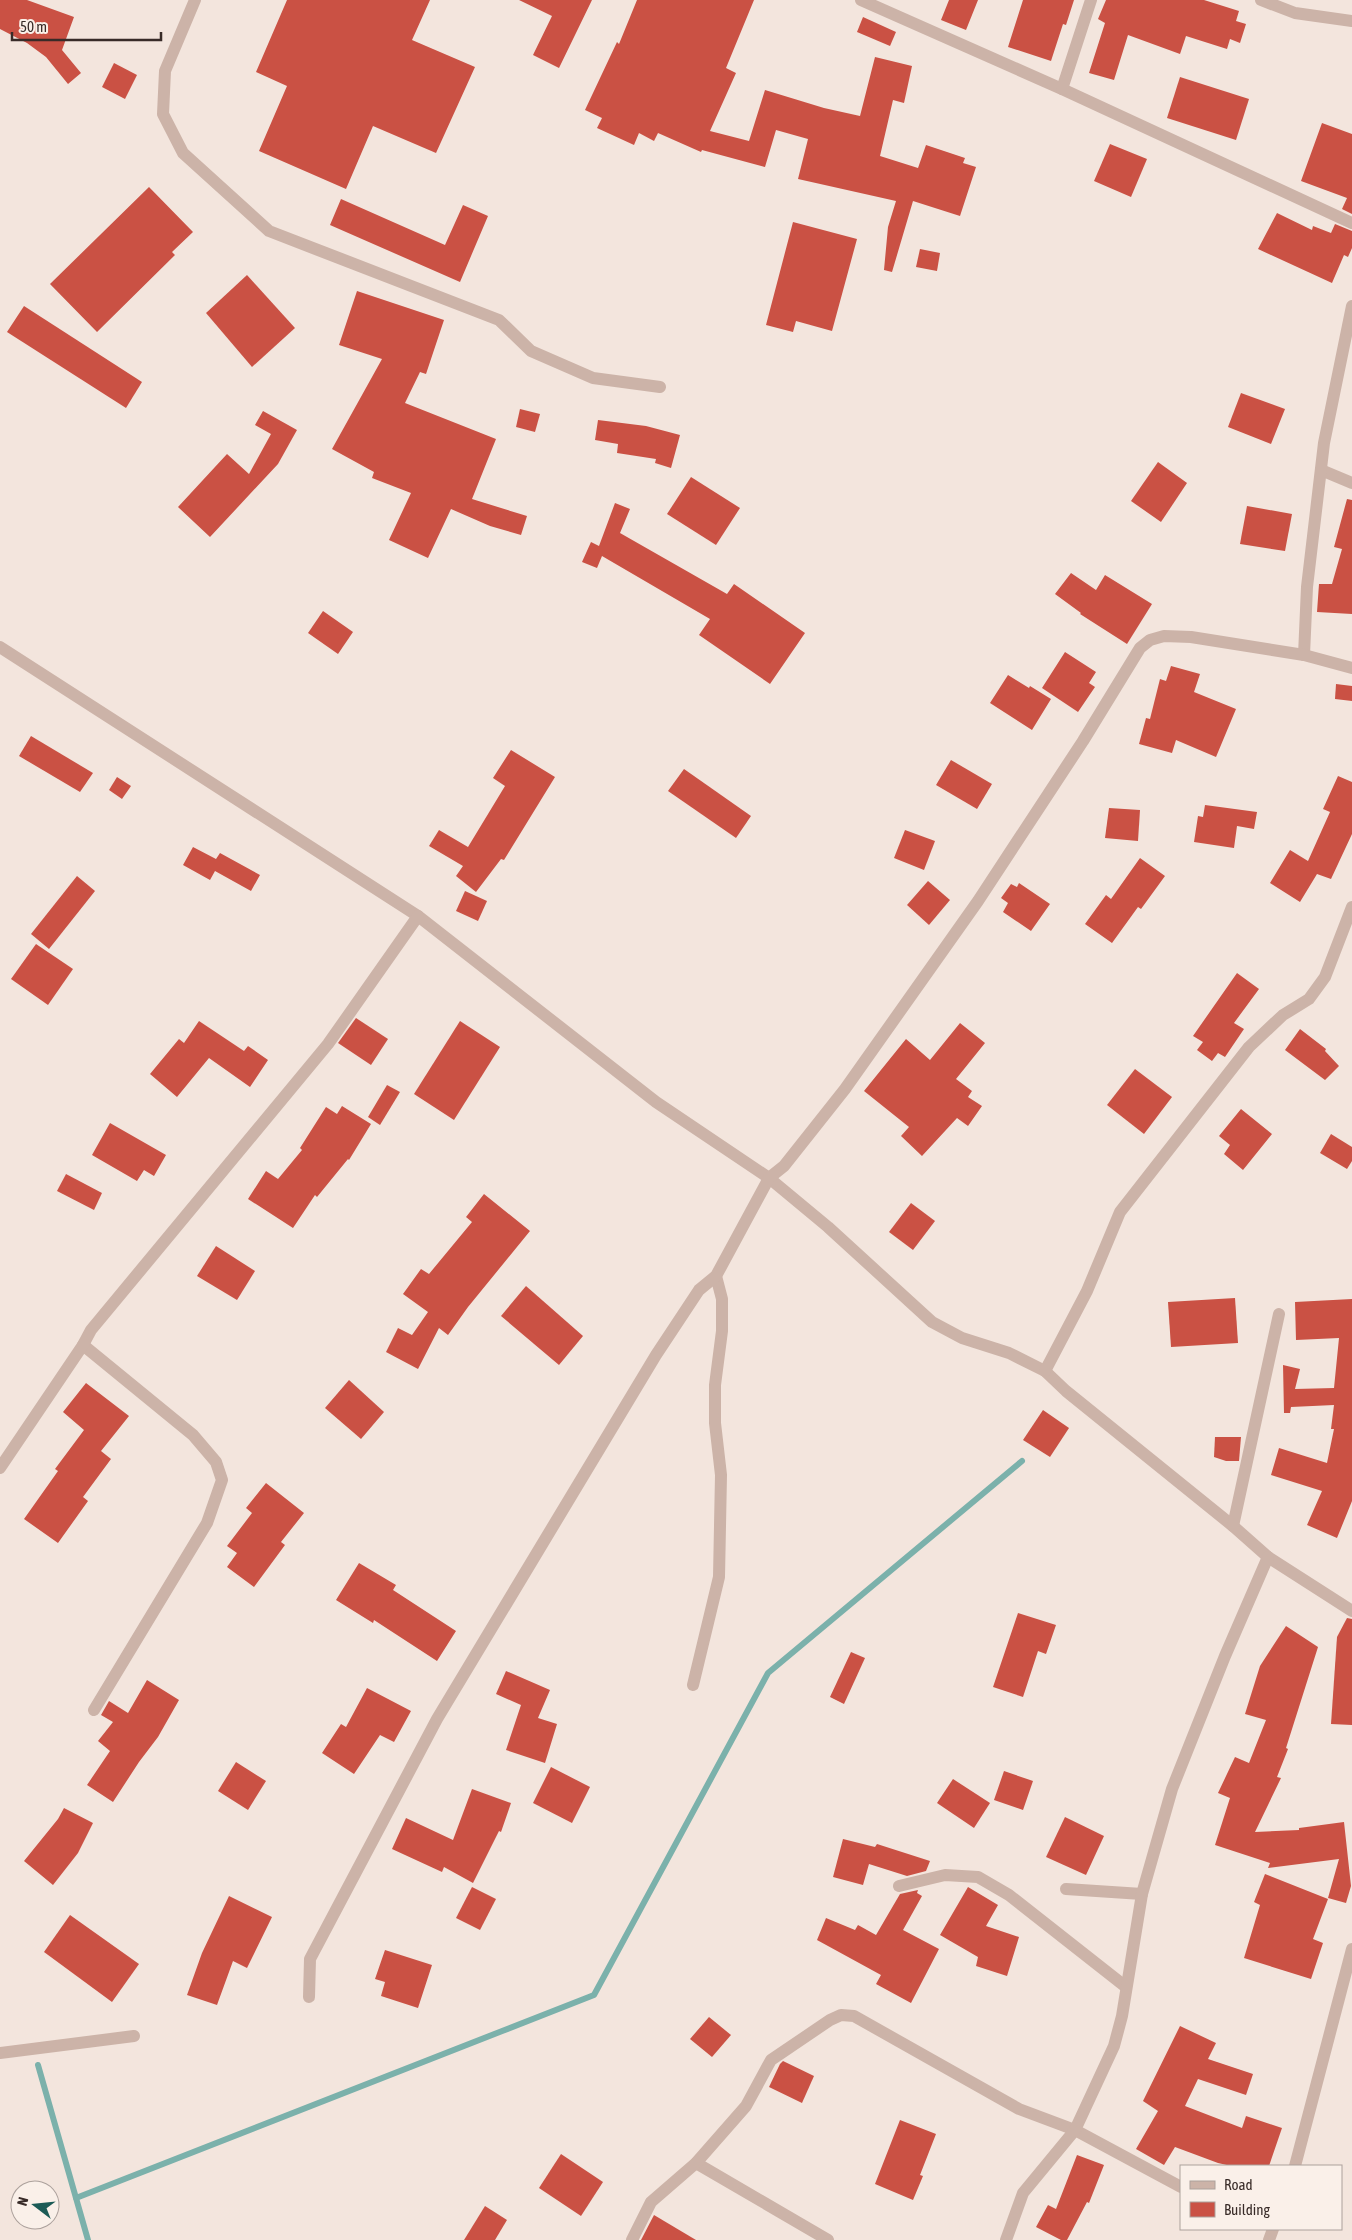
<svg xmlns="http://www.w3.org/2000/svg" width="1352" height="2240" font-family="'Asap Condensed',sans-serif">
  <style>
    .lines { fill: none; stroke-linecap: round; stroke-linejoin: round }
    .stream { stroke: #7bb1ab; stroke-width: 6 }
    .building { fill: #ca5144 }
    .minor { stroke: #ccb3a8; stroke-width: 12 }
  </style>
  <rect width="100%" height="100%" fill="#f3e5dd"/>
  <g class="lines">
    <g class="stream">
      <polyline points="38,2065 88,2240"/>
      <polyline points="76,2198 594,1995 768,1673 1022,1461"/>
    </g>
  </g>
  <g class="building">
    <polygon points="0,0 27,0 74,17 62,50 81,73 68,84 46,57 27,43 0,29"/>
    <polygon points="287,0 430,0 412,40 475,67 436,153 373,126 346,189 259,151 287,86 256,72"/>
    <polygon points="519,0 592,0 559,68 533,55 552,16"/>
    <polygon points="637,0 754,0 726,68 736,73 710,131 749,141 765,90 824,108 860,116 875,57 912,66 904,103 893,100 880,156 918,168 926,145 965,158 963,163 976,167 960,216 913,201 892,272 884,270 888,227 896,201 798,179 808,139 776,130 765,167 702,150 701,152 658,133 654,141 639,133 634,145 597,128 602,118 585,110 617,42 619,44"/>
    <polygon points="949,0 978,0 966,30 941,20"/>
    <polygon points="1023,0 1074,0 1066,25 1063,24 1051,61 1008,47"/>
    <polygon points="1106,0 1204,0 1239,11 1236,21 1246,24 1240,43 1230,39 1227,49 1186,36 1180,54 1128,35 1114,80 1089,73 1105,23 1098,19"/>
    <polygon points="863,17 896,32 890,46 857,32"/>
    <polygon points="114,63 137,75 125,99 102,87"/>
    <polygon points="1180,77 1249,99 1236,140 1167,118"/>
    <polygon points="1322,123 1352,134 1352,214 1342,209 1347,198 1301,181"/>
    <polygon points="1110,144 1147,159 1131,197 1094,181"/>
    <polygon points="149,187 193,232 172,252 175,255 97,332 50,284"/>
    <polygon points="341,199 445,245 463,205 488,216 460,282 330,225"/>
    <polygon points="1277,213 1312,230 1313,226 1331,233 1335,224 1352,231 1352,248 1348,257 1344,255 1332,283 1258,249"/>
    <polygon points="793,222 857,239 832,331 796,321 793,332 766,325"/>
    <polygon points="920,249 940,253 937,271 916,267"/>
    <polygon points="247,275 295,328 252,367 206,313"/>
    <polygon points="357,291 444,320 426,374 420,372 405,403 496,439 472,499 527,516 521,535 490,526 451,509 428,558 389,540 411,493 372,478 374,472 332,449 382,359 339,345"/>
    <polygon points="24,306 142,382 126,408 7,332"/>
    <polygon points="1241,393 1285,409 1271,444 1228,427"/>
    <polygon points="520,409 540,414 535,432 516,427"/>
    <polygon points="263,411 297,430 278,464 210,537 178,507 227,454 249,474 271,434 255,425"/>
    <polygon points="598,420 646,426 680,435 671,468 655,463 656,459 617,453 618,444 595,440"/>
    <polygon points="1158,462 1187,483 1161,522 1131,501"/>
    <polygon points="691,477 740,508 716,545 667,514"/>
    <polygon points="1347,499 1352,500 1352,614 1317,612 1319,584 1332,584 1342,549 1334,547"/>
    <polygon points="615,503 630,509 620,533 727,594 734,584 805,633 770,684 699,635 710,619 602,556 597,568 582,562 591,542 599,546"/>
    <polygon points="1247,506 1292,514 1285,551 1240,544"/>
    <polygon points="1071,573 1096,590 1105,575 1152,604 1127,644 1080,614 1081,613 1055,594"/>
    <polygon points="323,611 353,632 338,654 308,633"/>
    <polygon points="1065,652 1096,672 1089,683 1095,687 1078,712 1042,688"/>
    <polygon points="1171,666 1200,674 1194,692 1236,709 1216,757 1176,740 1172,753 1139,744 1146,718 1150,719 1160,679 1166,681"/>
    <polygon points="1008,675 1029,688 1030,686 1051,699 1032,730 990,703"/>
    <polygon points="1336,684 1352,686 1352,701 1335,699"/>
    <polygon points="31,736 93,773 80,792 19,756"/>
    <polygon points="511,750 555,777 504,860 501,859 476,892 456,876 463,866 429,846 439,830 468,847 505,786 493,778"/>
    <polygon points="951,760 992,784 977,809 936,785"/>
    <polygon points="684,769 751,816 736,838 668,791"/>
    <polygon points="1338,776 1352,782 1352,834 1331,879 1317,874 1300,902 1270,883 1290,850 1308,861 1330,812 1323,809"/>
    <polygon points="117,777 131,786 122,799 109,790"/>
    <polygon points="1205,805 1257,812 1254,829 1237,826 1234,848 1194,842 1198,816 1203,817"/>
    <polygon points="1109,808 1140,810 1138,841 1105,838"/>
    <polygon points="905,830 935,841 924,870 894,858"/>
    <polygon points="193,847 216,859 220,853 260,875 251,891 215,871 210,880 183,865"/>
    <polygon points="1140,858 1165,876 1141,909 1138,907 1112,943 1085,924 1106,895 1111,899"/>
    <polygon points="77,876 95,891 49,949 31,934"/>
    <polygon points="928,881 950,900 929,925 907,905"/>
    <polygon points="1019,883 1050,904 1031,931 1003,912 1008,903 1001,898 1011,884 1017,887"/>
    <polygon points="465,891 487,901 478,921 456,911"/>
    <polygon points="36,944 73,969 48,1005 11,979"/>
    <polygon points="1237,973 1259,989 1234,1023 1244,1029 1225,1057 1218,1053 1212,1061 1197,1050 1203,1042 1193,1036"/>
    <polygon points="356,1018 388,1039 371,1065 338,1043"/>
    <polygon points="199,1021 244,1051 248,1046 268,1060 250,1087 209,1058 177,1097 150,1074 179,1039 184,1043"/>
    <polygon points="460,1021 500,1047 454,1120 414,1094"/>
    <polygon points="960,1023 985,1043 956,1079 972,1091 968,1097 982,1106 968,1126 957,1118 922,1156 901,1136 909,1127 864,1091 906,1039 930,1060"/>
    <polygon points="1300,1029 1326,1049 1325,1051 1339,1066 1325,1080 1285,1050"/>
    <polygon points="1135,1069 1172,1097 1144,1134 1107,1105"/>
    <polygon points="387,1085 400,1092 380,1125 368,1117"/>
    <polygon points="342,1106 371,1124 349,1160 348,1159 317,1197 315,1195 293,1228 248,1199 266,1171 278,1179 302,1150 300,1148 326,1107 337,1114"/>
    <polygon points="1241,1109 1272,1134 1243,1170 1224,1154 1230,1145 1219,1136"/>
    <polygon points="110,1123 166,1155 154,1176 144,1170 137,1181 92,1155"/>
    <polygon points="1331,1134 1352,1147 1352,1161 1347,1169 1320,1153"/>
    <polygon points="66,1174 102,1193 94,1210 57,1191"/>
    <polygon points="484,1194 530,1231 468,1307 448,1335 439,1328 418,1369 386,1352 398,1328 412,1335 428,1312 403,1294 421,1269 429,1274 472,1222 466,1217"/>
    <polygon points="911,1203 935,1221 913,1250 889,1232"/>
    <polygon points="216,1246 255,1271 237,1300 197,1276"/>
    <polygon points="526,1286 583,1336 559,1365 501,1316"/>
    <polygon points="1235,1298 1238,1343 1171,1347 1168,1302"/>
    <polygon points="1352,1299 1352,1501 1337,1538 1307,1525 1322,1491 1271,1475 1279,1448 1327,1463 1334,1429 1331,1429 1334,1405 1291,1407 1290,1413 1284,1413 1283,1365 1300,1369 1295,1389 1334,1388 1339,1338 1296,1340 1295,1302"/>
    <polygon points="349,1380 384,1412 361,1439 325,1408"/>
    <polygon points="86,1383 129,1416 101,1451 111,1459 83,1497 88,1501 58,1543 24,1519 58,1471 55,1469 84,1430 63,1412"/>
    <polygon points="1043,1410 1069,1428 1050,1457 1023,1440"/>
    <polygon points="1215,1437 1241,1437 1239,1461 1226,1461 1214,1457"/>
    <polygon points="266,1483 304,1513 281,1542 285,1545 254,1587 227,1567 237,1553 227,1546 252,1513 246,1508"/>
    <polygon points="359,1563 396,1585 393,1590 456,1631 437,1661 374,1620 373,1623 336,1600"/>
    <polygon points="1018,1613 1056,1625 1046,1654 1038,1651 1023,1697 993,1687"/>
    <polygon points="1347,1618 1352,1619 1352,1725 1331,1724 1337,1637"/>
    <polygon points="1286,1626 1318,1647 1286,1748 1288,1749 1277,1777 1281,1778 1255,1832 1299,1830 1299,1828 1344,1822 1351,1886 1346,1903 1328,1898 1339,1859 1268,1868 1270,1863 1215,1845 1230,1798 1218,1793 1235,1757 1249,1763 1266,1720 1245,1714 1260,1666"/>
    <polygon points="851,1652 865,1658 844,1704 830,1697"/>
    <polygon points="506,1671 550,1690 538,1718 557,1724 545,1763 506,1750 521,1705 496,1694"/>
    <polygon points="147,1680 179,1700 158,1737 139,1762 113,1802 87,1785 110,1751 98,1741 113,1722 101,1715 109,1701 128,1713"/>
    <polygon points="367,1688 411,1711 394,1742 380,1735 354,1774 322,1753 341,1724 346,1727"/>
    <polygon points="236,1762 266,1781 248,1810 218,1791"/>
    <polygon points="551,1767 590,1787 572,1823 533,1803"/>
    <polygon points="1004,1771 1033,1781 1023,1810 994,1800"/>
    <polygon points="953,1779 990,1803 974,1828 937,1803"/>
    <polygon points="472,1789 511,1803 501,1832 499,1831 473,1883 444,1867 442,1872 392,1849 406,1818 453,1840"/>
    <polygon points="64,1808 93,1823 78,1853 53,1885 24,1861 58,1819"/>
    <polygon points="1065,1817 1104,1836 1086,1875 1046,1857"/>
    <polygon points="843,1839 875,1847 877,1844 930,1861 926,1871 907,1876 869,1864 863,1885 833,1877"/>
    <polygon points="1265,1874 1328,1899 1313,1939 1323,1943 1311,1979 1244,1958 1260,1905 1254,1902"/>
    <polygon points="472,1887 496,1899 480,1930 456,1918"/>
    <polygon points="968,1887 998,1905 986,1926 1019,1937 1007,1976 976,1966 978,1957 940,1935"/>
    <polygon points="918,1890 917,1893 922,1896 903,1930 939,1949 911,2003 876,1984 881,1975 817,1940 826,1918 855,1930 858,1925 876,1935 900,1894"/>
    <polygon points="229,1896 272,1917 247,1968 233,1961 217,2005 187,1995 202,1953"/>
    <polygon points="70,1915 139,1964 112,2002 44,1952"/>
    <polygon points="385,1950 432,1965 418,2008 381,1996 385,1982 375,1979"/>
    <polygon points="709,2017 731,2035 712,2057 690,2039"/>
    <polygon points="1180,2026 1216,2043 1208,2059 1253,2074 1246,2095 1198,2079 1185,2106 1242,2128 1246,2116 1282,2128 1269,2166 1231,2166 1218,2163 1175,2147 1164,2165 1136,2149 1158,2111 1143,2101"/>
    <polygon points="783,2061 814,2076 802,2103 769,2087 780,2064"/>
    <polygon points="900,2120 936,2134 920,2175 923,2176 913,2200 875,2184"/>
    <polygon points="561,2154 603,2182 581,2216 539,2188"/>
    <polygon points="1077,2155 1104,2165 1089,2203 1087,2202 1067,2240 1061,2240 1036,2227 1048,2205 1056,2209"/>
    <polygon points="485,2206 507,2220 495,2240 464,2240"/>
    <polygon points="654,2215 696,2240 641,2240"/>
  </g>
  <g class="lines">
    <g class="minor">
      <polyline points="195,0 165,71 163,114 183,153 269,231 499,320 531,351 593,378 660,387"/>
      <polyline points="861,0 1062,89 1352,223"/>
      <polyline points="1261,0 1295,13 1352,21"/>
      <polyline points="1062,89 1091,0"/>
      <polyline points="1321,470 1352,483"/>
      <polyline points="0,647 418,916 656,1102 769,1178 828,1227 932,1322 962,1338 1009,1353 1045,1371 1066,1391 1233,1526 1268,1557 1352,1611"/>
      <polyline points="1304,655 1307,587 1324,443 1352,306"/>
      <polyline points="83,1345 193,1435 216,1462 222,1480 207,1523 94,1710"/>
      <polyline points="1045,1371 1087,1291 1120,1212 1249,1047 1283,1015 1309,999 1325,977 1352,907"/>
      <polyline points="0,1468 83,1345 91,1330 328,1044 418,916"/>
      <polyline points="1233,1526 1279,1314"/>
      <polyline points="693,1685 719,1577 721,1475 715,1423 715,1385 722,1331 722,1299 716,1276"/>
      <polyline points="899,1886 945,1875 978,1877 1009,1895 1126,1987"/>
      <polyline points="1066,1889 1142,1894"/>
      <polyline points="309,1997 310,1959 437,1719 656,1355 699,1290 716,1276 769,1178 784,1166 845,1089 978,901 1083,741 1140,648 1150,640 1164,636 1191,637 1304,655 1352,668"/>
      <polyline points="0,2053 134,2036"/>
      <polyline points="696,2163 828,2240"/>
      <polyline points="1295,2166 1352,1949"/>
      <polyline points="632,2240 651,2202 696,2163 746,2106 771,2060 830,2020 841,2015 854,2016 1019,2109 1075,2130 1181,2187"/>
      <polyline points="1006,2240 1023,2193 1075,2130 1114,2046 1122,2016 1142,1894 1172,1789 1225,1656 1268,1557"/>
      <polyline points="1269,2240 1273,2229"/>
    </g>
  </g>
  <rect x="1180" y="2165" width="162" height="65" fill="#faf0e9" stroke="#aca19c"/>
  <rect x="1190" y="2181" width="25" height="8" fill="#ccb3a8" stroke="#aca19c"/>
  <text x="1224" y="2190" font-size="15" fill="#382b28">Road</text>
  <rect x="1190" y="2202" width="25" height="15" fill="#ca5144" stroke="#aca19c"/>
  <text x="1224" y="2215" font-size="15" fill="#382b28">Building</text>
  <g transform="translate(35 2205) rotate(286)"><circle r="24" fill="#faf0e9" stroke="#aca19c"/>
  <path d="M0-4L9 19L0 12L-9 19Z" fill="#1c5b56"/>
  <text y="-8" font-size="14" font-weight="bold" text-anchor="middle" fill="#382b28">N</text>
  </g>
  <path d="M12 32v8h149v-8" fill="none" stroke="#382b28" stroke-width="2.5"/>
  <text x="20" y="32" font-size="15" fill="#382b28" stroke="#faf0e9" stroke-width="4" paint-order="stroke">50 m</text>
</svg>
